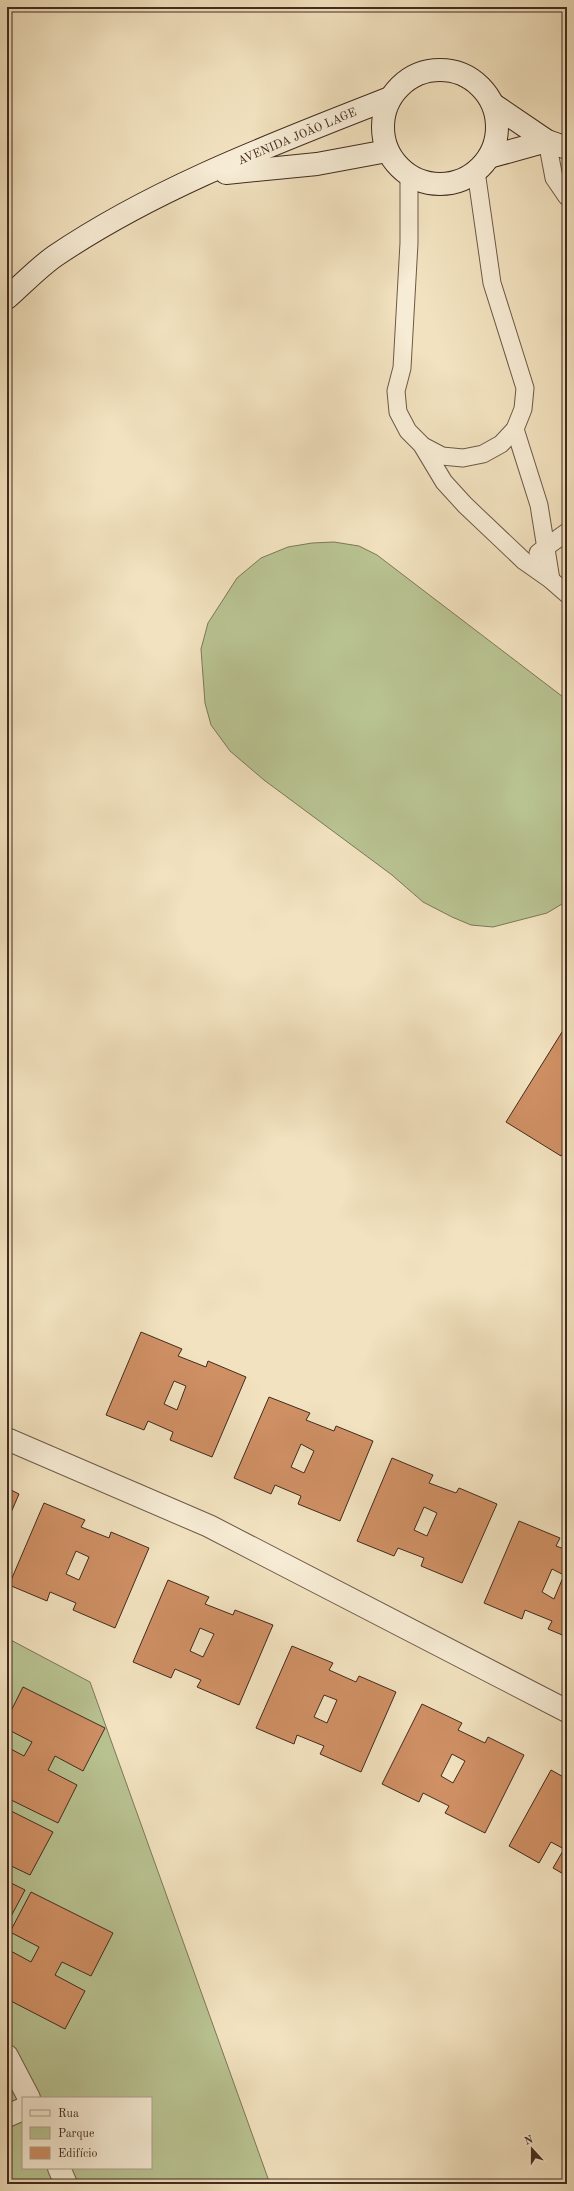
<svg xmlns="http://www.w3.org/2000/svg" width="574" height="2191" font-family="'Old Standard TT',serif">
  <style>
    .green { fill: #b9c392; stroke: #7d7758; fill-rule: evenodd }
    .building { fill: #cf9064; stroke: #412b1f; fill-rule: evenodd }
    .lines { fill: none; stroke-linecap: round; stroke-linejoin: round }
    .service-casing { stroke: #6d5947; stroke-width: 19 }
    .minor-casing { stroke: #6d5947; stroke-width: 24 }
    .secondary-casing { stroke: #412b1f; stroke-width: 24 }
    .service { stroke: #f7ecd5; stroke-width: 17 }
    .minor { stroke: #f7ecd5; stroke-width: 22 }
    .secondary { stroke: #f7ecd5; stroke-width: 22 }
    .labels { text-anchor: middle; stroke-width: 4; stroke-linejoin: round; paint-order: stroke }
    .street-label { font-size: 12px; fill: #412b1f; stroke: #f7ecd5 }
  </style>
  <rect width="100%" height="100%" fill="#f2e2bf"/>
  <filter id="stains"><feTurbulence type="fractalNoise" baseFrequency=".005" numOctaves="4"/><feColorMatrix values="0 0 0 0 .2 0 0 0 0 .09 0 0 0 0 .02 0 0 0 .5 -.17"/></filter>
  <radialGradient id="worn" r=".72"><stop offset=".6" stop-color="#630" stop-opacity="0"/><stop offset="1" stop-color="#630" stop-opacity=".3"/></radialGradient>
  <g class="green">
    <polygon points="334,542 359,546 377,555 567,700 567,901 547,913 493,927 471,925 452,917 423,902 392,875 264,780 230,751 211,725 205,703 201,649 208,623 237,578 261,558 288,547 312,543"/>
    <path d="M7,1638L90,1682L270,2184H7ZM23,2098H151V2168H23Z"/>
  </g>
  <g class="building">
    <polygon points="567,1024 567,1146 561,1156 506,1122"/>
    <path d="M141,1332L182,1349L178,1356L206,1367L208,1361L246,1377L212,1457L170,1440L173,1432L148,1421L144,1430L106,1415ZM174,1381L186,1386L177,1410L164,1404Z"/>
    <path d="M269,1397L310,1413L306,1420L334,1431L336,1426L373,1441L340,1521L298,1504L301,1496L275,1485L271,1494L234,1478ZM301,1444L314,1451L304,1473L291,1467Z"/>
    <path d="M392,1458L433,1475L429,1483L456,1493L459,1488L497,1504L462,1583L421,1566L424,1558L398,1548L394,1556L357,1541ZM424,1507L437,1513L427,1536L414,1530Z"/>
    <polygon points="7,1488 19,1494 7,1522"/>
    <path d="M44,1503L85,1520L81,1527L109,1538L111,1532L149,1548L115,1628L73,1610L76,1603L50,1592L47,1601L9,1585ZM76,1551L89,1557L79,1580L66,1574Z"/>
    <path d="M519,1521L560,1538L556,1546L567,1550V1637L548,1629L552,1621L525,1610L522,1619L484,1603ZM552,1569L564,1575L554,1599L542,1592Z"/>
    <path d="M168,1580L209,1597L205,1604L233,1615L235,1610L273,1625L239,1705L197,1687L201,1680L175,1669L171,1678L133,1662ZM200,1628L214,1634L203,1657L190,1651Z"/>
    <path d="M292,1646L333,1663L329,1670L356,1682L359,1676L396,1692L361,1772L320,1754L324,1746L297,1735L294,1744L256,1728ZM324,1695L337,1700L327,1723L314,1717Z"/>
    <polygon points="23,1687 105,1728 83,1771 55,1756 48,1770 77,1785 58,1823 7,1798 7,1747 24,1756 32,1742 7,1729 7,1719"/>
    <path d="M422,1704L462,1723L458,1730L485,1743L488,1737L524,1755L485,1833L445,1813L449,1806L423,1793L419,1802L382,1784ZM452,1754L465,1761L453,1783L441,1776Z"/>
    <polygon points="551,1770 567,1779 567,1876 553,1868 564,1849 551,1842 539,1863 509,1846"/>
    <polygon points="7,1809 53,1832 30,1875 7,1864"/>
    <polygon points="7,1881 25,1890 7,1924"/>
    <polygon points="31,1892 113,1933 91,1976 62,1962 55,1975 85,1991 65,2029 7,1999 7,1949 31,1962 39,1947 10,1932"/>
  </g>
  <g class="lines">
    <defs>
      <g id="service">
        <polyline points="547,141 554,178 567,197"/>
        <polyline points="409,174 409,243 402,368 396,391 398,412 408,431 423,446 442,456 463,458 483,454 501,444 515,429 523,409 525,388 492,283 476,171"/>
        <polyline points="515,429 539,505 551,580"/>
        <polyline points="423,447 444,482 465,505 524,561 551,580 567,594"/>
        <polyline points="538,553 567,532"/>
      </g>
      <g id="minor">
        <polyline points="7,1439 209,1526 567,1711"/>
        <polyline points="7,2056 29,2098"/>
        <polyline points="7,2116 23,2109"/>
        <polyline points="59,2168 66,2184"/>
      </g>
      <g id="secondary">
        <circle cx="440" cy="127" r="57"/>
        <polyline points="494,105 547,141 567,148"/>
        <polyline points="489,157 547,141"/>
        <polyline points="226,173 317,164 387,151"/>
        <path d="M7,298C23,284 38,268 55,256C157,187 276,143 390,98"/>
      </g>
    </defs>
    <use href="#service" class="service-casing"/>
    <use href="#minor" class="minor-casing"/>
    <use href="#secondary" class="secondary-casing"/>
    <use href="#service" class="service"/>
    <use href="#minor" class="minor"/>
    <use href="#secondary" class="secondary"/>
  </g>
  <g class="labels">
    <g class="street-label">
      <text transform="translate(297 136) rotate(-23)" y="4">AVENIDA JOÃO LAGE</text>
    </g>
  </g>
  <rect width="574" height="2191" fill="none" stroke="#f2e2bf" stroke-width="24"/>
  <rect x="8" y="8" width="558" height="2175" fill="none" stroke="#412b1f" stroke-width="2"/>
  <rect x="12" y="12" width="550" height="2167" fill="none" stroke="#412b1f"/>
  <rect x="22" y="2097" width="130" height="72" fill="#f7ecd5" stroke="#ae9f8c"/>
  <rect x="30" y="2110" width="20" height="6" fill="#f7ecd5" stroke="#ae9f8c"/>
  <text x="58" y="2117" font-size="12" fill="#412b1f">Rua</text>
  <rect x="30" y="2127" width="20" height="12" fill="#b9c392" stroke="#ae9f8c"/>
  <text x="58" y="2137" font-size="12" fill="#412b1f">Parque</text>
  <rect x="30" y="2147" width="20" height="12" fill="#cf9064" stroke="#ae9f8c"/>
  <text x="58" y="2157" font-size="12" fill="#412b1f">Edifício</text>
  <g transform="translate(532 2149) rotate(339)" stroke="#f7ecd5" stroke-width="3" paint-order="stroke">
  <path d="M0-3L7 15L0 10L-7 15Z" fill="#412b1f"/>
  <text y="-6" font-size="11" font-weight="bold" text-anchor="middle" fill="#412b1f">N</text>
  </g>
  <rect width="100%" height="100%" filter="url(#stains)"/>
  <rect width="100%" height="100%" fill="url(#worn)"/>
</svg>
